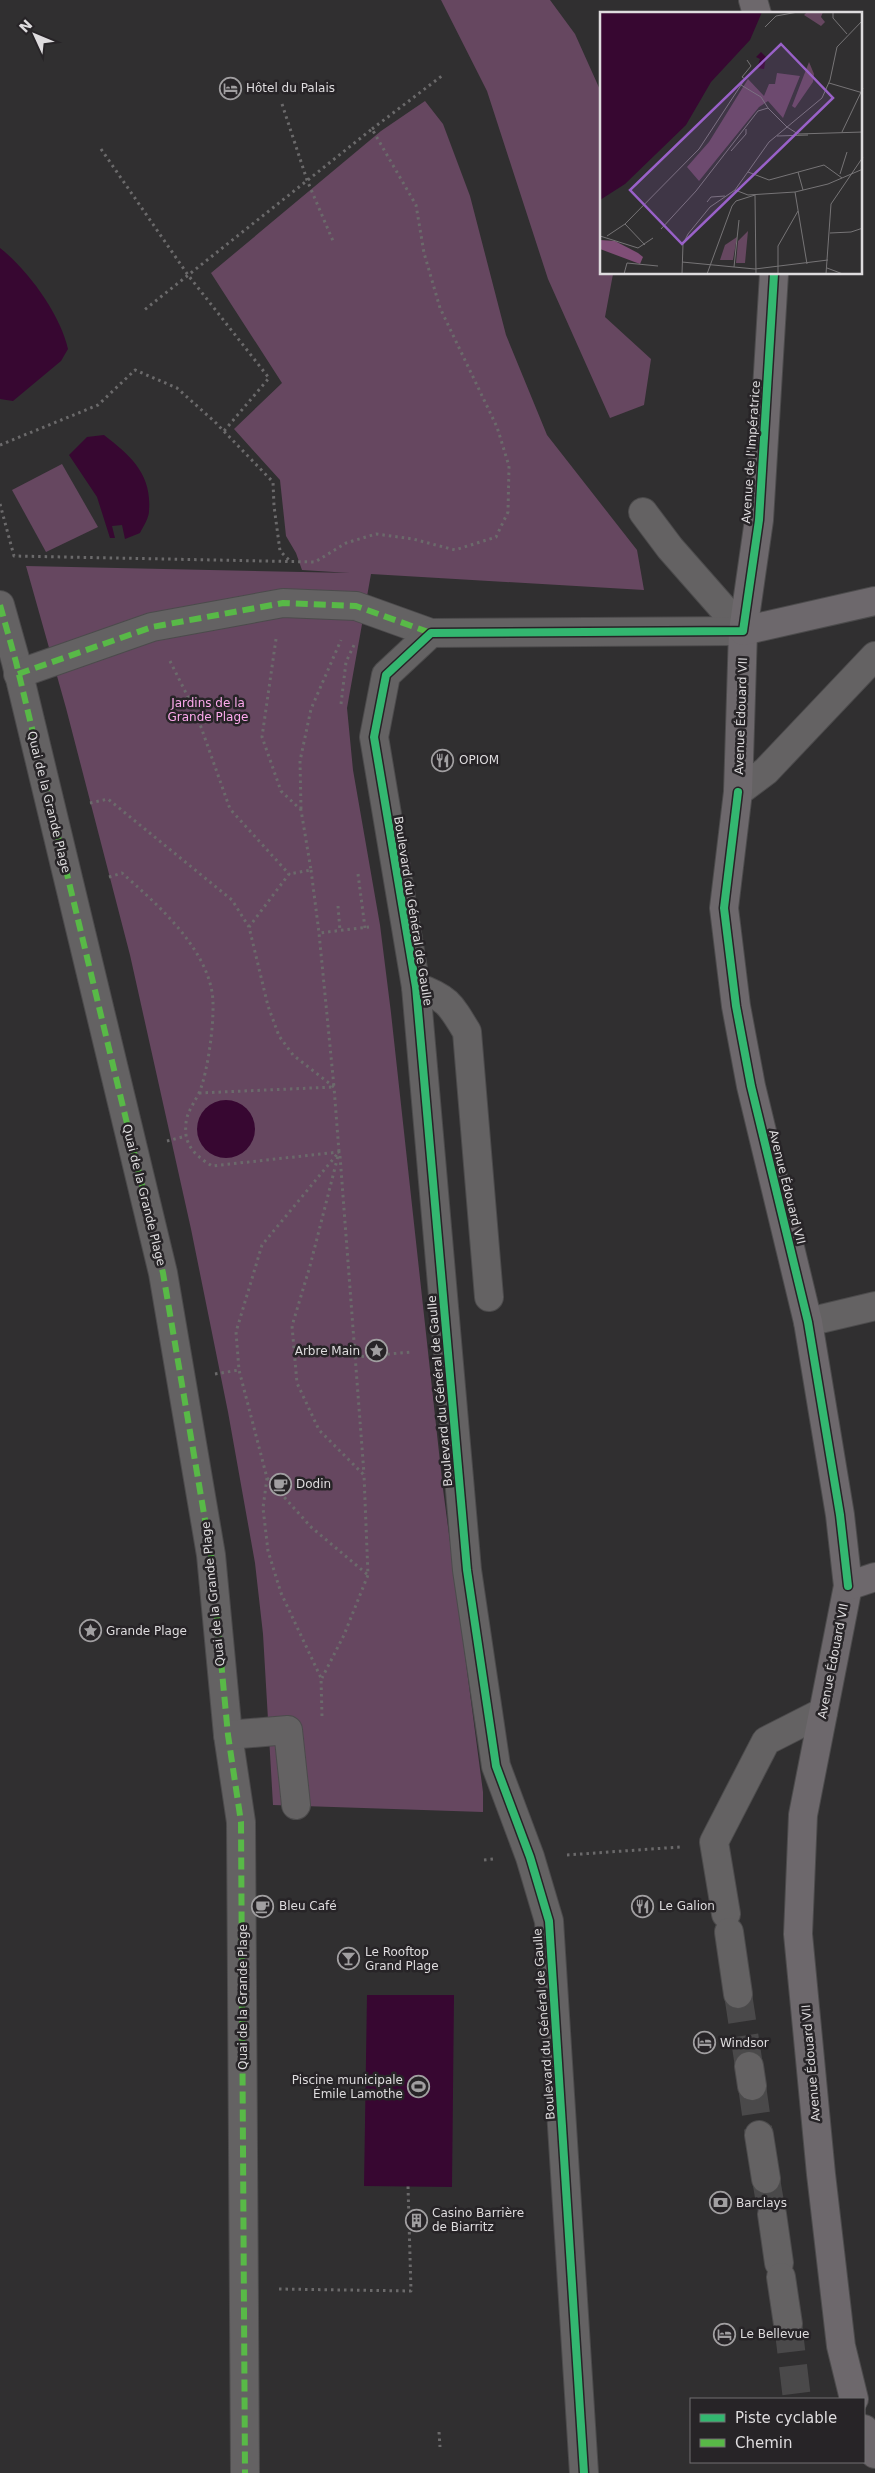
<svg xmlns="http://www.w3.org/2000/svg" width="875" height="2473" font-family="'DejaVu Sans',sans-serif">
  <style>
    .green { fill: #664760 }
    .water { fill: #370731 }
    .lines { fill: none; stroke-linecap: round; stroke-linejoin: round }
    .minor-tunnel { stroke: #4a494a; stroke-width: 28; stroke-dasharray: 28 14; stroke-linecap: butt }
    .minor-casing { stroke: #4c4b4c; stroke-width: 30 }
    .major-casing { stroke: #4c4b4c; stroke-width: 30 }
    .path { stroke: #6b6a6b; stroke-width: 3; stroke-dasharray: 2.5 4; stroke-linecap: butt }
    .minor { stroke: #646263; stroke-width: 28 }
    .major { stroke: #6d686c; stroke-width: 28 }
    .quiet { stroke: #58b947; stroke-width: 6; stroke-dasharray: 12 6; stroke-linecap: butt }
    .cycleway-casing { stroke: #272427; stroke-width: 11 }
    .cycleway { stroke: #33b770; stroke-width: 8 }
    .labels { text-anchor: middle; stroke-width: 5; stroke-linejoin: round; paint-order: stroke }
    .poi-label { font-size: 12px; fill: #dedcde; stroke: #272427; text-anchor: start }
    .street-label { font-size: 12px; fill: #dedcde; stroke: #272427 }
    .park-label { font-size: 12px; fill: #fdaaed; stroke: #272427 }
    .inset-road { fill: none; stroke: #767476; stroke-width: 1 }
    .view { fill: #9961c8; fill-opacity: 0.15; stroke: #9961c8; stroke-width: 2.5 }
    .inset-edge { fill: none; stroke: #dedcde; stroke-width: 2.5 }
  </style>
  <rect width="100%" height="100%" fill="#302f30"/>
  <g class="green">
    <polygon points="441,0 550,0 575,34 601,92 601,274 613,274 605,317 651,359 644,405 610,418 548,279 487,91"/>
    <polygon points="425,101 443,124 470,196 506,335 547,435 637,550 644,590 371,574 347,708 353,770 380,925 391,1013 443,1489 483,1792 483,1812 273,1805 263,1634 255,1563 228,1412 191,1229 130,955 66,708 26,566 350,573 302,570 296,553 286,536 280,480 234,429 282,383 211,273 381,131"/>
    <polygon points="62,464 98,527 46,552 12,490"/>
  </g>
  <g class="water">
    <path d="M0,248C28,270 60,314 68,349L61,361L13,401L0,399Z"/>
    <path d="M104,435C131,456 152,474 149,511C149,518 143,527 140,533L125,539L122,525L112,526L115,538H110L97,497L69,455L87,437Z"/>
    <circle cx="226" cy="1129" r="29"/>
    <polygon points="367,1995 454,1995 452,2187 364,2186"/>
  </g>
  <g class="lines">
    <g class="minor-tunnel">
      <polyline points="738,1994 749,2066"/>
      <polyline points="752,2086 759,2135"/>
      <polyline points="766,2179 772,2214"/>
      <polyline points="788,2324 797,2399"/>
    </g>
    <defs>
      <g id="minor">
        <polyline points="643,512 670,548 743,631"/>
        <polyline points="0,605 16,662 163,1273 211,1555 228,1735 241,1822 245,2473"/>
        <polyline points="18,674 152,627 283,603 356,606 431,633"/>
        <polyline points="738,792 766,771 875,656"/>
        <path d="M416,987C447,997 451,1005 467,1032L489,1297"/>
        <polyline points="808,1322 875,1306"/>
        <polyline points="228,1735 288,1730 296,1805"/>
        <polyline points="726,1914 714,1842 766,1741 823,1712"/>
        <polyline points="729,1932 738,1994"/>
        <polyline points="749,2066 752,2086"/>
        <polyline points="759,2135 766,2179"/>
        <polyline points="772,2214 779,2263"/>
        <polyline points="781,2277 788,2324"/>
        <polyline points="584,2473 549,1921 530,1857 496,1766 467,1570 416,987 374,737 386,675 431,633 743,631"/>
      </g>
      <g id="major">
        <polyline points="753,0 757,14"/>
        <polyline points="774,274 759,520 743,631 738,792 724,908 736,1006 751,1086 808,1322 840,1515 848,1586 803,1815 798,1934 821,2174 841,2346 854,2399"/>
        <polyline points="743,631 875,601"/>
        <polyline points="848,1586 875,1577"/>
        <polyline points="864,2429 875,2454"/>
      </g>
    </defs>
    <use href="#minor" class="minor-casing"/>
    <use href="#major" class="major-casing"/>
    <g class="path">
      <polyline points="282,104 307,180 333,241"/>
      <polyline points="372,129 443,75"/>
      <polyline points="101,149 188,275 269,378 224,431"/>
      <polyline points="0,445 98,405 135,370 177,388 215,422 273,482 274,506 280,551 290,561"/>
      <polyline points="0,504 14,556 315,562 346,543 376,534 413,539 455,550 496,537 508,512 509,466 497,427 440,308 424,253 416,205 372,129 143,311"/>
      <polyline points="276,639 262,737 281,791 301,810 311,870 289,874"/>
      <polyline points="170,661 196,713 230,809 289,874 249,927"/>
      <polyline points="341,704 346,662 355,643"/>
      <polyline points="90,803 108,799 232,900 249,927 268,1006 279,1036 293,1055 334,1087 339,1152 262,1245 236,1332 239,1370 267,1478 263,1508 268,1551 281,1593 321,1678 322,1716"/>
      <polyline points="301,809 300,761 311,709 341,640"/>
      <polyline points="311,870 319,933"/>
      <polyline points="358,874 365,928"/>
      <path d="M109,877L122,873C156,903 204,945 212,992C216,1014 208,1073 199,1093C191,1109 184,1115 186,1135C188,1150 201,1159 212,1166L339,1152L310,1266L292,1326L297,1383L319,1430L364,1475L368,1575L344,1635L322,1678"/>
      <polyline points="338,906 340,931"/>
      <polyline points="199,1093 334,1087 319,933 369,927"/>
      <polyline points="167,1141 186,1136"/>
      <polyline points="340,1156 364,1474"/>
      <polyline points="355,1357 412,1352"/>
      <polyline points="215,1374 239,1370"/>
      <polyline points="267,1478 311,1527 368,1575"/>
      <polyline points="567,1855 680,1847"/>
      <polyline points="484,1860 493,1859"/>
      <polyline points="279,2289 411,2291 408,2186"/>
      <polyline points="439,2432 440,2447"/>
    </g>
    <use href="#minor" class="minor"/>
    <use href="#major" class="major"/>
    <g class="quiet">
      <polyline points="0,605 16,662 163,1273 211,1555 228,1735 241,1822 245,2473"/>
      <polyline points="18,674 152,627 283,603 356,606 431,633"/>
    </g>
    <defs>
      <g id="cycleway">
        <polyline points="738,792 724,908 736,1006 751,1086 808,1322 840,1515 848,1586"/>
        <polyline points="584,2473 549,1921 530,1857 496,1766 467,1570 416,987 374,737 386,675 431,633 743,631 759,520 774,274"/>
      </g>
    </defs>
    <use href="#cycleway" class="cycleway-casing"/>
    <use href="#cycleway" class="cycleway"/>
  </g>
  <defs>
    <symbol id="hotel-ring" viewBox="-11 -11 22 22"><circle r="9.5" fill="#272427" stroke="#a19fa1" stroke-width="1.5"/><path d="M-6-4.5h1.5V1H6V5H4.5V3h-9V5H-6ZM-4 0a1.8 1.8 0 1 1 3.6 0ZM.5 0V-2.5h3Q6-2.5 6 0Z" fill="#a19fa1"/></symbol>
    <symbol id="restaurant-ring" viewBox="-11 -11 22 22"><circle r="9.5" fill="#272427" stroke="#a19fa1" stroke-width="1.5"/><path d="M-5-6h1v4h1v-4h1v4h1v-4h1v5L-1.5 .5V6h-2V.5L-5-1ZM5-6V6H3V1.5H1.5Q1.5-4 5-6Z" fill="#a19fa1"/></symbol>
    <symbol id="sight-ring" viewBox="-11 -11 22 22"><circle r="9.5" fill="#272427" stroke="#a19fa1" stroke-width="1.5"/><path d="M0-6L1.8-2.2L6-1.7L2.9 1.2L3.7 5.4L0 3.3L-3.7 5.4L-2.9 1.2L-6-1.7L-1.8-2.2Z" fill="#a19fa1"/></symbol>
    <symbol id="cafe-ring" viewBox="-11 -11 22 22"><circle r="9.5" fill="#272427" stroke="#a19fa1" stroke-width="1.5"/><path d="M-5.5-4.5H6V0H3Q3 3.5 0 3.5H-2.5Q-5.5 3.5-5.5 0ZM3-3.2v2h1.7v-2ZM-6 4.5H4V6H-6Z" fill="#a19fa1"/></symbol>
    <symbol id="bar-ring" viewBox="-11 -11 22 22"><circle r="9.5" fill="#272427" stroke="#a19fa1" stroke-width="1.5"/><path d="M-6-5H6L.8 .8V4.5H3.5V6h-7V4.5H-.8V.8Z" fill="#a19fa1"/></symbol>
    <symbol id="stadium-ring" viewBox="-11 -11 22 22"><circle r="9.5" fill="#272427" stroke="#a19fa1" stroke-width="1.5"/><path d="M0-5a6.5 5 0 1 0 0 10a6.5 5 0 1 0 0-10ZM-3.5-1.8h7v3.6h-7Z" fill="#a19fa1"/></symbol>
    <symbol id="bank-ring" viewBox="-11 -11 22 22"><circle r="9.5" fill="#272427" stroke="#a19fa1" stroke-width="1.5"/><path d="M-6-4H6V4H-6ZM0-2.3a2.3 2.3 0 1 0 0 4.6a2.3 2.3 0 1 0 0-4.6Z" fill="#a19fa1"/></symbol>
    <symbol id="building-ring" viewBox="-11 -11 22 22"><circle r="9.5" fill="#272427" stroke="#a19fa1" stroke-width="1.5"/><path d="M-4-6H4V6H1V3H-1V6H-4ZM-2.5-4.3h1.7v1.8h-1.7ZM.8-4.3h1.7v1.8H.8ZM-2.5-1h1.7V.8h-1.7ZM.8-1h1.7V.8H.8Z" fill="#a19fa1"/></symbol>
  </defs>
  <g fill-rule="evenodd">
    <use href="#hotel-ring" x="218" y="76" width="25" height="25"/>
    <use href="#restaurant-ring" x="430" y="748" width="25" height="25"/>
    <use href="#sight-ring" x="364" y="1338" width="25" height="25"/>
    <use href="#cafe-ring" x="268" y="1472" width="25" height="25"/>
    <use href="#sight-ring" x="78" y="1618" width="25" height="25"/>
    <use href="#cafe-ring" x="250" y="1894" width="25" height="25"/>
    <use href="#restaurant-ring" x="630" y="1894" width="25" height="25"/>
    <use href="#bar-ring" x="336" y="1946" width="25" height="25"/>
    <use href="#hotel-ring" x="692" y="2030" width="25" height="25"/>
    <use href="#stadium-ring" x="406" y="2074" width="25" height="25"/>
    <use href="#bank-ring" x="708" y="2190" width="25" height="25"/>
    <use href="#building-ring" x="404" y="2208" width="25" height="25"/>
    <use href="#hotel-ring" x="712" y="2322" width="25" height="25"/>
  </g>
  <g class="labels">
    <g class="poi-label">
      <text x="246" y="92">Hôtel du Palais</text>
      <text x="459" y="764">OPIOM</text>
      <text x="360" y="1355" text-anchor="end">Arbre Main</text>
      <text x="296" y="1488">Dodin</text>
      <text x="106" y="1635">Grande Plage</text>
      <text x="279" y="1910">Bleu Café</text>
      <text x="659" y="1910">Le Galion</text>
      <text x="365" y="1956">Le Rooftop<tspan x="365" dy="14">Grand Plage</tspan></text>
      <text x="720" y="2047">Windsor</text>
      <text x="403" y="2084" text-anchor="end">Piscine municipale<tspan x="403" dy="14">Émile Lamothe</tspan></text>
      <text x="736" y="2207">Barclays</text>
      <text x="432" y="2217">Casino Barrière<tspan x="432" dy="14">de Biarritz</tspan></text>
      <text x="740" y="2338">Le Bellevue</text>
    </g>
    <g class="street-label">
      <text transform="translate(751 452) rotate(-86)" y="4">Avenue de l'Impératrice</text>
      <text transform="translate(741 716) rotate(-88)" y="4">Avenue Édouard VII</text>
      <text transform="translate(49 802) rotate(76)" y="4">Quai de la Grande Plage</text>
      <text transform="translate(413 911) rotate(81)" y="4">Boulevard du Général de Gaulle</text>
      <text transform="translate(787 1187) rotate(76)" y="4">Avenue Édouard VII</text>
      <text transform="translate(144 1195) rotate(76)" y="4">Quai de la Grande Plage</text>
      <text transform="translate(440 1391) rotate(-95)" y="4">Boulevard du Général de Gaulle</text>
      <text transform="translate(213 1594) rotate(-96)" y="4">Quai de la Grande Plage</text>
      <text transform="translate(833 1661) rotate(-79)" y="4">Avenue Édouard VII</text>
      <text transform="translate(243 1997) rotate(-90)" y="4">Quai de la Grande Plage</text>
      <text transform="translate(544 2024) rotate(-94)" y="4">Boulevard du Général de Gaulle</text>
      <text transform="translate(811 2063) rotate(-95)" y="4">Avenue Édouard VII</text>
    </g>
    <g class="park-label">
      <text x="208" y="707">Jardins de la<tspan x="208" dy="14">Grande Plage</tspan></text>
    </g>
  </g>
  <g transform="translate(600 12)">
    <rect width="262" height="262" fill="#302f30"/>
    <path d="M207,0H223L221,5L225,10L221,14L204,3ZM209,50L214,62L213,70L195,96L192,94ZM177,61L200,64L183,106L168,89L159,95L99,169L87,155L109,130L148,67L164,84L169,72H175ZM148,219L145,251H136L138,229ZM137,225L133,248H120L125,233Z" fill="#664760"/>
    <path d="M0,228L15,229L38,241L43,245L40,252L0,237Z" fill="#804e77"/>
    <path d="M0,0H162L150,28L111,70L86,113L25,172L0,188ZM161,40L166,45L164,57L157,56L160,47L156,45Z" fill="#370731"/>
    <path class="inset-road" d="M233,0V6L247,22M165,15L176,4L198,0M229,71L263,81M141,73L161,85L168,96M187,115L198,122L263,120M242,120L263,76M177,124L208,123M131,139L146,122V117M148,160L169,168L224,153L242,166M198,160L203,178M240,162L247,140M135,178L148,183L195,180L228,172L263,157M195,180L207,252M107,190L111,185L125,184M25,212L45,233M61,217L96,179L158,99L168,96L187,115M230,221L251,220L263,216M0,224L38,236L53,226M7,224L25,212L99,137L145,67L142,65L151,54L147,48M82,250L155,257L228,248M134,255L139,208M227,256L243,262M24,262L27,251L58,254M82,262L83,232L88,222L110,195L135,178L169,130L222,86L230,68L237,35L263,8M107,262L132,194L136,189L155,183L156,262M178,262V234L198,199M226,262L231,192L263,145"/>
    <path class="view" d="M181,32L233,86L82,232L30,178Z"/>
    <rect width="262" height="262" class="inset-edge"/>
  </g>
  <rect x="690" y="2398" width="175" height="65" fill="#272427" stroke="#706e70"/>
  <rect x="700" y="2414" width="25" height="8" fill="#33b770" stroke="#706e70"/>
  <text x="735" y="2423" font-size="15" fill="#dedcde">Piste cyclable</text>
  <rect x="700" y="2439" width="25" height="8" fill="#58b947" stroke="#706e70"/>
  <text x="735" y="2448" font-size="15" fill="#dedcde">Chemin</text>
  <g transform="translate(35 35) rotate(314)" stroke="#272427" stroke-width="4" paint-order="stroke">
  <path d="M0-4L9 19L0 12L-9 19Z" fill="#dedcde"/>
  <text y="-8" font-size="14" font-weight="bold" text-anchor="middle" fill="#dedcde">N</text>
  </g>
</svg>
